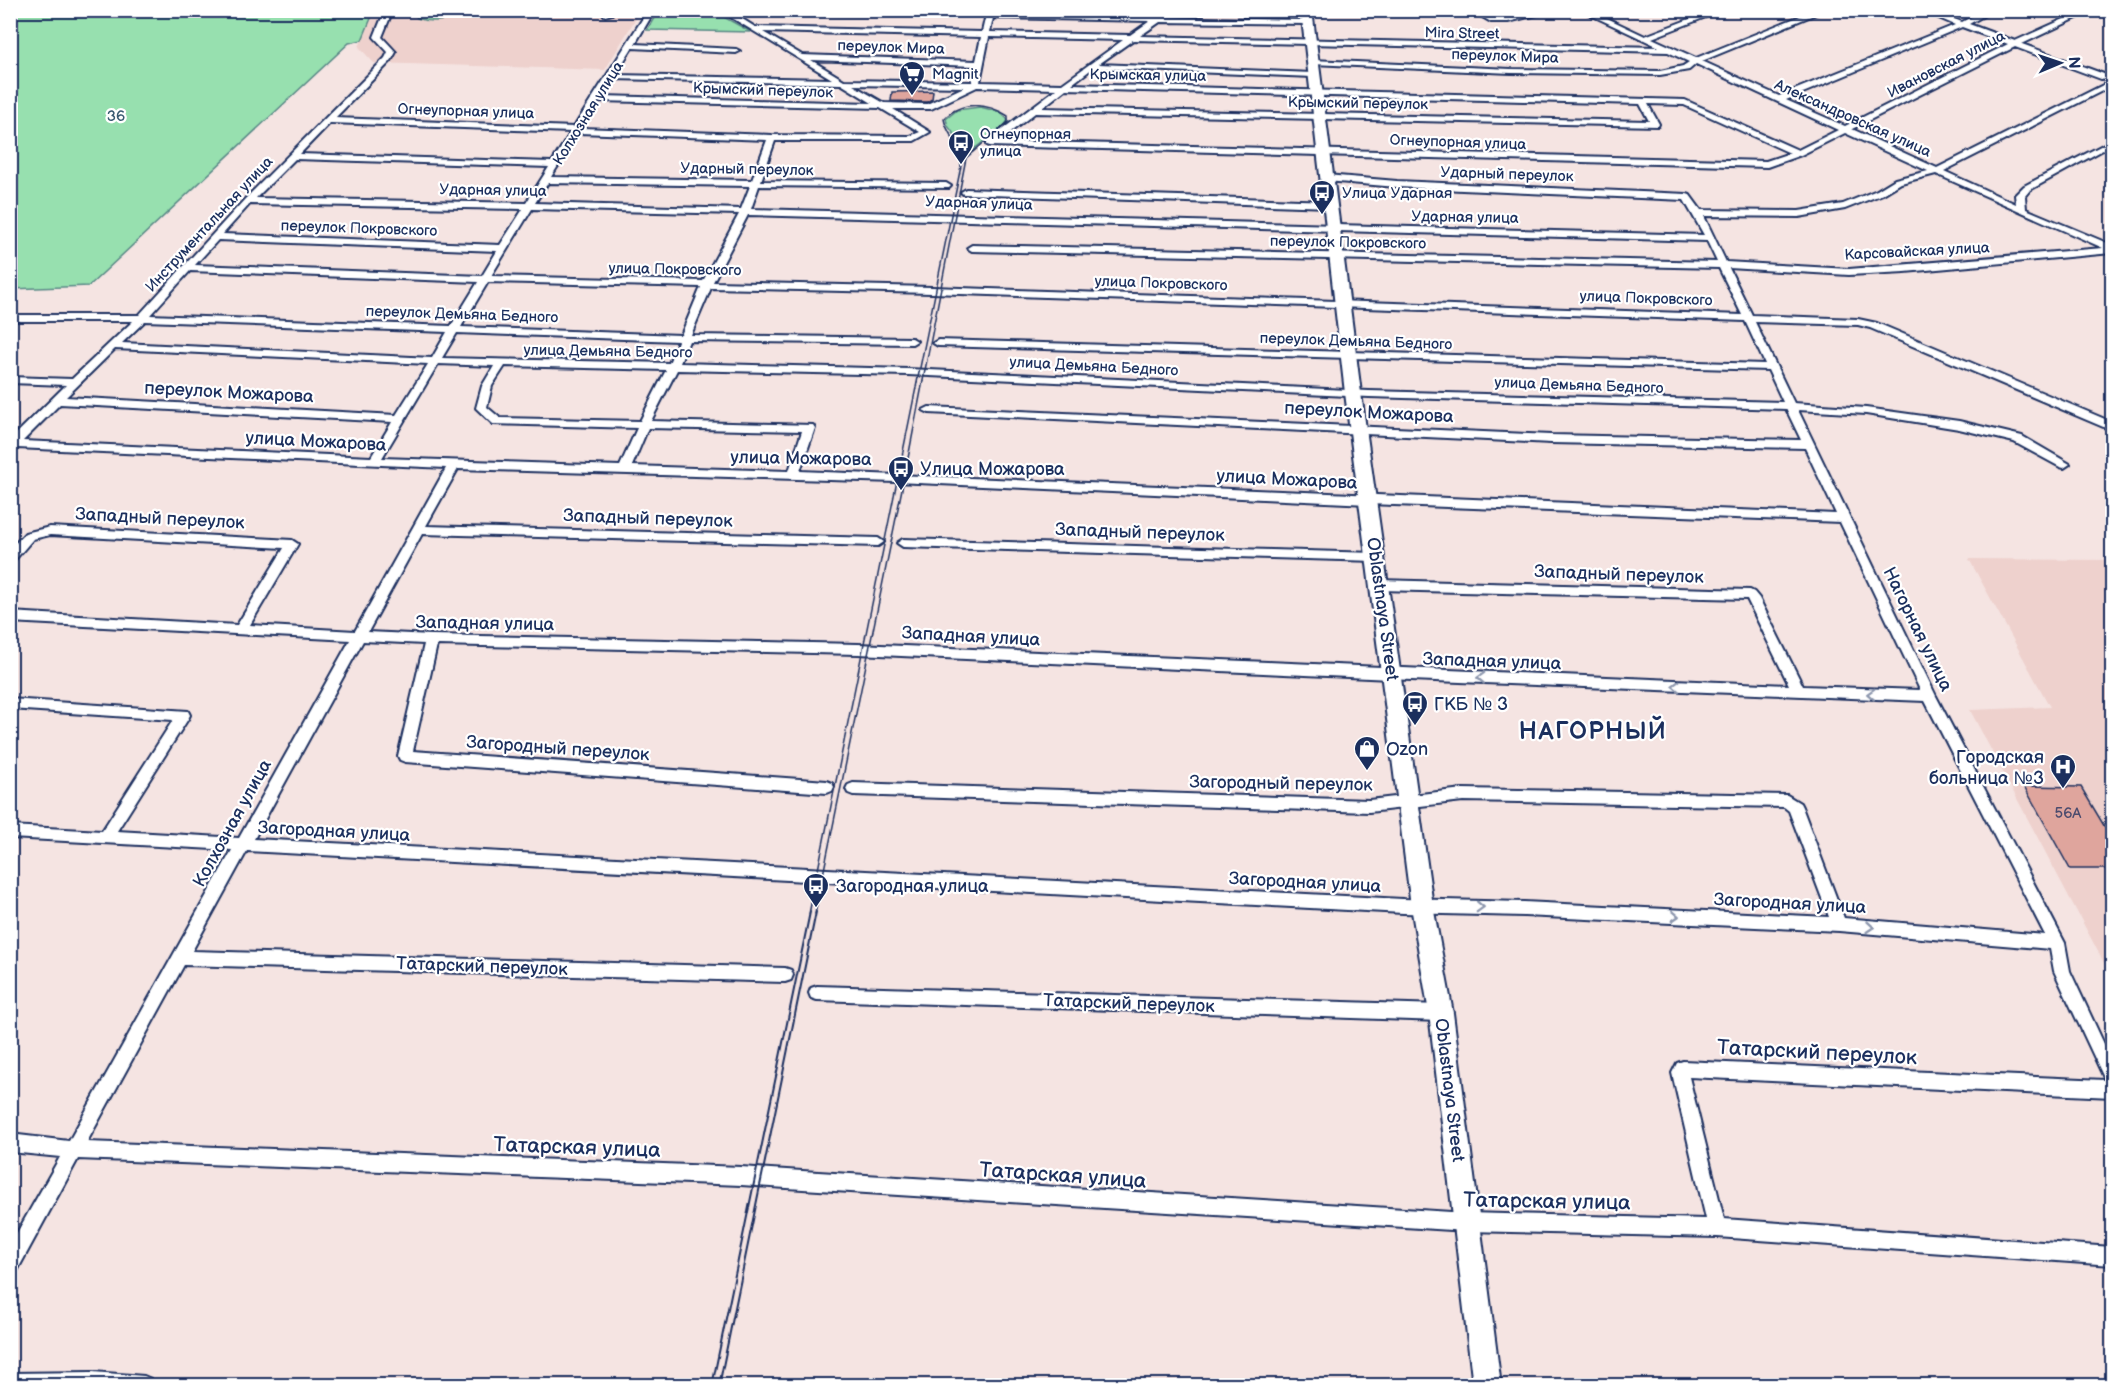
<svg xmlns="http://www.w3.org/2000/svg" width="2123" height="1396" font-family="'Balsamiq Sans',sans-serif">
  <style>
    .built { fill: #eed1cd }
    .green { fill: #97e0af; stroke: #598886; stroke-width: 1.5 }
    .building { fill: #dfa59d; stroke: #1b2f5e; stroke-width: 1.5 }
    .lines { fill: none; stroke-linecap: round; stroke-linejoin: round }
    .minor-casing { stroke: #1b2f5e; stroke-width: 4 }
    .secondary-casing { stroke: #1b2f5e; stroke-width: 4 }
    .minor { fill: #fff; fill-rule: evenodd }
    .secondary { fill: #fff; fill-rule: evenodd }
    .tram-far1 { stroke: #1b2f5e; stroke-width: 1.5 }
    .tram { stroke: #1b2f5e; stroke-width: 2 }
    .oneway { stroke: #8d97ae }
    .labels { text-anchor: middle; stroke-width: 4.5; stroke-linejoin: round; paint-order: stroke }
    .far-street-label { font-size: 15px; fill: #1b2f5e; stroke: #fff }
    .far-poi-label { font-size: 15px; fill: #1b2f5e; stroke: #fff; text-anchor: start }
    .far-park-label { font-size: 15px; fill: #3a5b72; stroke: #fff }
    .number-label { font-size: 15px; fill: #4c4c6e }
    .street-label { font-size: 18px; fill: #1b2f5e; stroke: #fff }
    .poi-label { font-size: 18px; fill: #1b2f5e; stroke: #fff; text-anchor: start }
    .near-street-label { font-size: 21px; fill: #1b2f5e; stroke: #fff }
    .district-label { font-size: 24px; font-weight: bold; letter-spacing: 1.5px; fill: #1b2f5e; stroke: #fff }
  </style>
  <rect width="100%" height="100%" fill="#f5e4e2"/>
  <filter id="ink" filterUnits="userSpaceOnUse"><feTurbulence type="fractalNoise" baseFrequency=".0167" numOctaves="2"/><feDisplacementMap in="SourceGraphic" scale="12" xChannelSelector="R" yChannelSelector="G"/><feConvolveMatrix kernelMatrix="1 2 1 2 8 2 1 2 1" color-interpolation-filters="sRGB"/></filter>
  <g filter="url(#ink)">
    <g class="built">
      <polygon points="374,11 640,11 605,70 374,63 359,47"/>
      <polygon points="1969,559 2112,560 2112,978 1970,710 2050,707"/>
    </g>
    <g class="green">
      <polygon points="10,11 11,10 374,11 362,40 349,43 89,286 11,289"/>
      <path d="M416,11V10L463,11C451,21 432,24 417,18L415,15Z"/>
      <polygon points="713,11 751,32 647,30 658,11"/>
      <polygon points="980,107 1000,112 1008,120 1005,125 965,156 960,142 948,126 946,119 957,110"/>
    </g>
    <g class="building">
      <polygon points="933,91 932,99 927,102 891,101 892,92"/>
      <polygon points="2024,786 2081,787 2112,839 2112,869 2070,869"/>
    </g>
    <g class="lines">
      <defs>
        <g id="minor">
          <path d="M385,10H393L382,37L396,52L391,61L335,118L574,127L648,10H655L635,44L736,49L740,51L736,53L632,48L615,75L832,79L719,10H728L755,27L982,32L987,10H995L994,14L1307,20L1311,22L1307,24L1160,22L1140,36L1659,47L1580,10H1590L1645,36L1713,10H1724L1652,38L1696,58L1815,10H1826L1702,61L1779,96L1955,25L1920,10H1931L1962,22L1984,10H1994L1969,24L2015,41L2084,10H2094L2022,44L2112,77V86L1944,171L2016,204L2015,195L2024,186L2112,140V145L2030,190L2025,196L2026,209L2112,245V253L1905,272L1849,275L1729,268L1752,315L1858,319L1877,323L2112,422V429H2108L1870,328L1858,325L1755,322L1794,403L1866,408L1959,421L2022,436L2070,464L2064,468L2060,467L2014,442L1959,429L1866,414L1798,410L1936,696L2065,943L2070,971L2112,1061V1097L1689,1077L1724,1219L2112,1247V1265L1717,1237L1467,1231L741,1185L78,1159L17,1271L10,1273V1245L60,1157L10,1152V1134L69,1141L232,850L10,838V826L102,831L173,720L10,709V699L188,711L190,715L188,719L117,831L239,838L350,640L10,622V612L237,625L284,548L50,535L33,539L14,561L10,562V549L25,533L50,527L292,540L298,544L250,625L355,631L446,468L17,448L10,452V440L66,385L10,383V377L72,379L133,321H10V315H139L245,199L385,58L388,52L374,37ZM993,18L1150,21L1130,35L990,32ZM1962,27L2008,44L1845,126L1786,100ZM763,32L981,37L976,61L802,55ZM989,37L1123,40L1062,84L980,82ZM1133,40L1668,52L1689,62L1683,66L1660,71L1511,69L1312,60L1308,62L1312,64L1511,73L1660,75L1689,70L1696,64L1838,130L1798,150L1685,100L1072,84L1093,68L1313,77L1317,75L1313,73L1099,64ZM2015,47L2109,82L1937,168L1852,129ZM811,60L975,66L972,82L844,80ZM612,79L841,84L872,103L602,96ZM853,85L964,87L927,104L884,103ZM977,87L1056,89L987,141V145L990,146L1767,167L1801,155L1845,133L1928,171L1895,179L1877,190L1843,204L1799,211L1701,210L1690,195L1687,194L1397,181L1326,175L1322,178L1326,181L1397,187L1684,200L1704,235L751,209L759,186L949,188L951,186L946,183L761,181L775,141H914L930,132L893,109H931ZM1066,89L1640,104L1649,121L1042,108ZM599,101L880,108L920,132L910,136L772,135L582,128ZM1648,104L1684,105L1790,153L1766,161L999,141L1035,113L1658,126L1659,124ZM330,123L571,132L552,162L300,154ZM579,133L767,140L752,180L551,177ZM295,159L549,167L526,203L256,198ZM1936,174L2103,248L1849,269L1726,262L1704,216L1799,217L1845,209L1883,194L1901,183ZM548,183L750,186L741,209L535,203ZM250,204L523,209L500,245L223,234ZM532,209L739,214L703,281L491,276ZM748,215L1707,241L1717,262L972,245L967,248L972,251L1719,268L1742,315L932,287L713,282ZM218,240L497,251L482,276L195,265ZM190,271L478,282L451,326L150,315ZM488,282L701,287L681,335L461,327ZM711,288L932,293L1745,321L1765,364L938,340L933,343L938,346L1768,370L1783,402L1369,391L908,369L680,363L689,341L912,344L917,341L912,338L691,335ZM145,321L447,332L432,358L122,343ZM457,333L678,341L669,363L442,358ZM115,349L428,364L396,415L66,397ZM438,364L494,366L482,386L476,408L493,424L637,428L620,466L382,458ZM505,366L666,370L640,421L500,418L487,407L492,386ZM677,370L908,375L1369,397L1786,409L1801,440L1551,435L929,407L923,410L929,413L1551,443L1805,448L1836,514L800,471L815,428L813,425L651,421ZM60,404L392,422L371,457L23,441ZM648,428L802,431L789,471L632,466ZM458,469L896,482L1368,504L1840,522L1920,690L1803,686L1759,598L1754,592L1750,590L1379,580L1373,585L1379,590L1747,599L1789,685L858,644L432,635L368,632L422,534L878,546L884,542L878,538L426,526ZM363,641L424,644L398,756L400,760L405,762L827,793L832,791L834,787L832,783L827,781L413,751L437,645L858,654L1411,680L1925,701L2045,935L1844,918L1802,807L1800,803L1787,795L1463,789L1369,800L853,783L848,785L846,789L848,793L853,795L1369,812L1463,801L1784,807L1789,811L1829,917L1524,902L1403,899L254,839ZM247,851L1403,913L1524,916L1839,931L2050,949L2054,971L2105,1080L1683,1061L1677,1063L1672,1073L1706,1219L1467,1213L741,1167L87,1142L184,965L785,982L791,980L793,975L791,970L785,968L192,951Z"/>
          <polygon points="600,10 608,10 612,14 605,16"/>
          <path d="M1470,10C1480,10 1487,16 1497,18C1516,21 1538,10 1558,10L1508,22H1491Z"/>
          <polygon points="966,189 1330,201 1335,204 1330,207 963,194 961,192"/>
          <polygon points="903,539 1376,553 1382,557 1376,561 903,547 897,543"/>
          <polygon points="817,986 1441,1005 1447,1008 1449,1013 1447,1018 1441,1021 817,1000 811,998 809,993 811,988"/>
          <polygon points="93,1372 144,1376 151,1379 154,1386 10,1386 10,1373"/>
        </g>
        <polygon id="secondary" points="1301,10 1312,10 1361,393 1433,906 1453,1013 1501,1386 1473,1386 1429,1013 1411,906 1345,393"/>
      </defs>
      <use href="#minor" class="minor-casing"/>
      <use href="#secondary" class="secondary-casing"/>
      <use href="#minor" class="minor"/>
      <use href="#secondary" class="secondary"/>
      <path class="tram-far1" d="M809,914L961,166C961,140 948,139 944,119C961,100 988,103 1008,116V122L966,158L904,479L815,914"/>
      <g class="tram">
        <polyline points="712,1386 810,912"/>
        <polyline points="719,1386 816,912"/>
      </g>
    </g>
    <defs><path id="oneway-chevron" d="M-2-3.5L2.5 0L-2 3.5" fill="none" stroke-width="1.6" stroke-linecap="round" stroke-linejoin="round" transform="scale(1.5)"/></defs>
    <g class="oneway">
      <use href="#oneway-chevron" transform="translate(1481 678) rotate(-178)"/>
      <use href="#oneway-chevron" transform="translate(1676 686) rotate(-178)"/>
      <use href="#oneway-chevron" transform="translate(1871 694) rotate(-178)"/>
      <use href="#oneway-chevron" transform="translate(1480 907) rotate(2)"/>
      <use href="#oneway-chevron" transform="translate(1675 916) rotate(3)"/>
      <use href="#oneway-chevron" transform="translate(1870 927) rotate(5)"/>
    </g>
  </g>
  <defs>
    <symbol id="supermarket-pin" viewBox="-11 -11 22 30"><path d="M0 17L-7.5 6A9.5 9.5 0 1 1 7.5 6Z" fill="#1b2f5e" stroke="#fff"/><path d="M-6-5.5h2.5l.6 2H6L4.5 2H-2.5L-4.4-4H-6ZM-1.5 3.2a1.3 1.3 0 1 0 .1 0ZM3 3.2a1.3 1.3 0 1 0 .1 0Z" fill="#fff"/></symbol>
    <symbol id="bus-pin" viewBox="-11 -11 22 30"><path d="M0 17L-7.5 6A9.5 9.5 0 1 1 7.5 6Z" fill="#1b2f5e" stroke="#fff"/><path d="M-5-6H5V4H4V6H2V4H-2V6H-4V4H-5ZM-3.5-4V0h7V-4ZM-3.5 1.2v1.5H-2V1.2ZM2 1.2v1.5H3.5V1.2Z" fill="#fff"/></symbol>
    <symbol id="shop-pin" viewBox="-11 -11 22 30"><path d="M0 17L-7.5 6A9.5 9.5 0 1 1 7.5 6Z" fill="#1b2f5e" stroke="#fff"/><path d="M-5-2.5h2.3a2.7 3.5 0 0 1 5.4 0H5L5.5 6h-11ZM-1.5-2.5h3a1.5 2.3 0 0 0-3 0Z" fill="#fff"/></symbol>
    <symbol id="hospital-pin" viewBox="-11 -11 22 30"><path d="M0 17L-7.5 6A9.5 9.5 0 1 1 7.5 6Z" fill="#1b2f5e" stroke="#fff"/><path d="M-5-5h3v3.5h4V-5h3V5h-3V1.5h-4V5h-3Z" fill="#fff"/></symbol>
  </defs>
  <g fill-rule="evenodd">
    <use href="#supermarket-pin" x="897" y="59" width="30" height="40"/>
    <use href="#bus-pin" x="946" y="128" width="30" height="40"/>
    <use href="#bus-pin" x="1307" y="178" width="30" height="40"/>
    <use href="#bus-pin" x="886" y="454" width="30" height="40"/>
    <use href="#bus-pin" x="1400" y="689" width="30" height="40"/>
    <use href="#shop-pin" x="1352" y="734" width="30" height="40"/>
    <use href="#hospital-pin" x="2048" y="752" width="30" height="40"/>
    <use href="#bus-pin" x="801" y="871" width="30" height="40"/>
  </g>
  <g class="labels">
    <g class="far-street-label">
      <text transform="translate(1462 33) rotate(1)" y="5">Mira Street</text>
      <text transform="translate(891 47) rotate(2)" y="5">переулок Мира</text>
      <text transform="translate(1505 56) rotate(2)" y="5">переулок Мира</text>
      <text transform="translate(1946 64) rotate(-27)" y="5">Ивановская улица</text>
      <text transform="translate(1148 75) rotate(1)" y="5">Крымская улица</text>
      <text transform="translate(763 90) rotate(2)" y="5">Крымский переулок</text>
      <text transform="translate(1358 103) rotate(1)" y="5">Крымский переулок</text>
      <text transform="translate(466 111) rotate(2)" y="5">Огнеупорная улица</text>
      <text transform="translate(588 113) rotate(-58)" y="5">Колхозная улица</text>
      <text transform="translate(1853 118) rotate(24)" y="5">Александровская улица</text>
      <text transform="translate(1458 142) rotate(2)" y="5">Огнеупорная улица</text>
      <text transform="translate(747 169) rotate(1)" y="5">Ударный переулок</text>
      <text transform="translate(1507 174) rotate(2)" y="5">Ударный переулок</text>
      <text transform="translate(493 190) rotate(1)" y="5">Ударная улица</text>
      <text transform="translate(979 203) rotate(2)" y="5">Ударная улица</text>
      <text transform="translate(1465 217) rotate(1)" y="5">Ударная улица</text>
      <text transform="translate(209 224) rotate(-47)" y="5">Инструментальная улица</text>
      <text transform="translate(359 228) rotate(2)" y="5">переулок Покровского</text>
      <text transform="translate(1348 242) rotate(1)" y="5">переулок Покровского</text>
      <text transform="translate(1917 251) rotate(-3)" y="5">Карсовайская улица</text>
      <text transform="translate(675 269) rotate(1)" y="5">улица Покровского</text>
      <text transform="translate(1161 283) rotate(2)" y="5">улица Покровского</text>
      <text transform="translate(1646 298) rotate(2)" y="5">улица Покровского</text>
      <text transform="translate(462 314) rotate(2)" y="5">переулок Демьяна Бедного</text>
      <text transform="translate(1356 341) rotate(2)" y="5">переулок Демьяна Бедного</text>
      <text transform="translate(608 351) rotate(1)" y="5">улица Демьяна Бедного</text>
      <text transform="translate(1094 366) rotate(3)" y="5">улица Демьяна Бедного</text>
      <text transform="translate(1579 385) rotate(2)" y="5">улица Демьяна Бедного</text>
    </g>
    <g class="far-poi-label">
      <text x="932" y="79">Magnit</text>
      <text x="980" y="139">Огнеупорная<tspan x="980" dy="17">улица</tspan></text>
      <text x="1342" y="198">Улица Ударная</text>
    </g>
    <g class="far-park-label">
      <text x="116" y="121">36</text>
    </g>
    <g class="number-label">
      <text x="2068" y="818">56А</text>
    </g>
    <g class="street-label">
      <text transform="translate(229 392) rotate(3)" y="6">переулок Можарова</text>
      <text transform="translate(1369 412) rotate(3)" y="6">переулок Можарова</text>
      <text transform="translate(316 441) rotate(3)" y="6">улица Можарова</text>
      <text transform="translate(801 458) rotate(1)" y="6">улица Можарова</text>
      <text transform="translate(1287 479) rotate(3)" y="6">улица Можарова</text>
      <text transform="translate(160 518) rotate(3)" y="6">Западный переулок</text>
      <text transform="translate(648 518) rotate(2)" y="6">Западный переулок</text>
      <text transform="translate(1140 532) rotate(2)" y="6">Западный переулок</text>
      <text transform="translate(1619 574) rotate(2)" y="6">Западный переулок</text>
      <text transform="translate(1383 609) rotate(82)" y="6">Oblastnaya Street</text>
      <text transform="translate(485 623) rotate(1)" y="6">Западная улица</text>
      <text transform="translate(1918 629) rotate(64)" y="6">Нагорная улица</text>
      <text transform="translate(971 636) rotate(3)" y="6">Западная улица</text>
      <text transform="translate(1492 661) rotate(2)" y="6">Западная улица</text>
      <text transform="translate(558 748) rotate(4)" y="6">Загородный переулок</text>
      <text transform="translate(1281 783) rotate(1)" y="6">Загородный переулок</text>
      <text transform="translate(232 823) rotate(-61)" y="6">Колхозная улица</text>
      <text transform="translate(334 831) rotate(3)" y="6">Загородная улица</text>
      <text transform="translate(1305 882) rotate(3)" y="6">Загородная улица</text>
      <text transform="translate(1790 903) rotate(3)" y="6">Загородная улица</text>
      <text transform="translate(482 966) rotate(2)" y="6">Татарский переулок</text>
      <text transform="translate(1129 1003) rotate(2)" y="6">Татарский переулок</text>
      <text transform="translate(1450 1090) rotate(83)" y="6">Oblastnaya Street</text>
    </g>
    <g class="poi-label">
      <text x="920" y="475">Улица Можарова</text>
      <text x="1434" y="710">ГКБ № 3</text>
      <text x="1386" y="755">Ozon</text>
      <text x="2044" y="763" text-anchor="end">Городская<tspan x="2044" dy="21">больница №3</tspan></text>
      <text x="836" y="892">Загородная улица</text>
    </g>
    <g class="near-street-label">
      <text transform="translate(1817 1052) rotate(3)" y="7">Татарский переулок</text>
      <text transform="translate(577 1147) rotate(2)" y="7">Татарская улица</text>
      <text transform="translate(1063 1175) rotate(4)" y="7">Татарская улица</text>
      <text transform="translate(1547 1201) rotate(1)" y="7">Татарская улица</text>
    </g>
    <g class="district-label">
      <text x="1593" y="739">НАГОРНЫЙ</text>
    </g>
  </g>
  <rect width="2123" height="1396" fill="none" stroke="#fff" stroke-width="36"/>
  <rect x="18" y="18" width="2087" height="1360" fill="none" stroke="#1b2f5e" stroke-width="2" filter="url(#ink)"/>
  <g transform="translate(2060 63) rotate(88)" stroke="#ffffff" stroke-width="4.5" paint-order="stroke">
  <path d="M0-4.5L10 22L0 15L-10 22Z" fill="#1b2f5e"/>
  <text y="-9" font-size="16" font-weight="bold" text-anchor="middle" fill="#1b2f5e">N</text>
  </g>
</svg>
